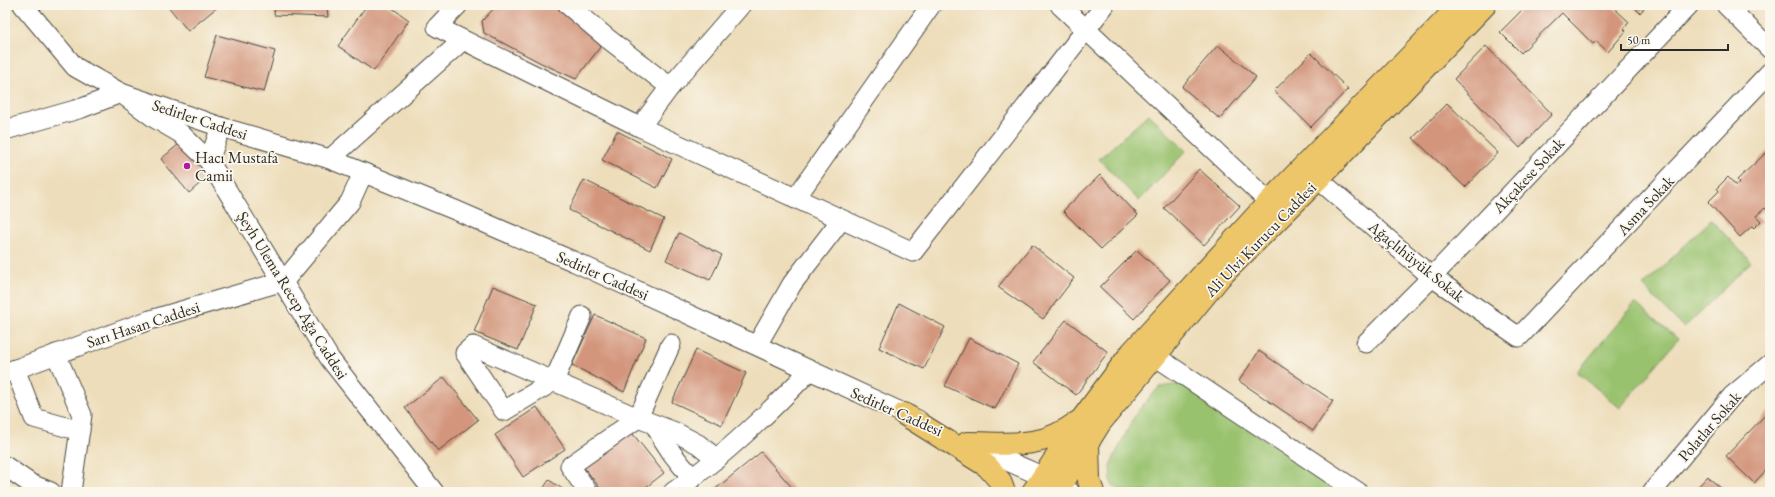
<svg xmlns="http://www.w3.org/2000/svg" width="1775" height="497" font-family="'EB Garamond',serif">
  <style>
    .green { fill: #99c26e; stroke: #62764c }
    .building { fill: #d3967d }
    .lines { fill: none; stroke-linecap: round; stroke-linejoin: round }
    .minor-casing { stroke: #484640; stroke-width: 21 }
    .major-casing { stroke: #484640; stroke-width: 24 }
    .minor { stroke: #fff; stroke-width: 19 }
    .major { stroke: #ecc669; stroke-width: 22 }
    .poi-dot { fill: #b5179e; stroke: #fbf7ec; stroke-width: 1.5 }
    .labels { text-anchor: middle; stroke-width: 3.5; stroke-linejoin: round; paint-order: stroke }
    .street-label { font-size: 16px; fill: #2b2b2b; stroke: #fbf7ec }
    .poi-label { font-size: 16px; fill: #2b2b2b; stroke: #fbf7ec; text-anchor: start }
  </style>
  <rect width="100%" height="100%" fill="#fbf7ec"/>
  <filter id="ink" filterUnits="userSpaceOnUse"><feTurbulence type="fractalNoise" baseFrequency=".025" numOctaves="2"/><feDisplacementMap in="SourceGraphic" scale="8" xChannelSelector="R" yChannelSelector="G"/><feConvolveMatrix kernelMatrix="1 2 1 2 8 2 1 2 1" color-interpolation-filters="sRGB"/></filter>
  <filter id="wash" filterUnits="userSpaceOnUse"><feTurbulence type="fractalNoise" baseFrequency=".012" numOctaves="4" result="noise"/><feDisplacementMap in="SourceGraphic" scale="16" xChannelSelector="R" yChannelSelector="G"/><feGaussianBlur stdDeviation="0.9" result="paint"/><feColorMatrix in="noise" values="0 0 0 0 0 0 0 0 0 0 0 0 0 0 0 0 0 1.4 0 .05"/><feComposite in="paint" operator="in"/></filter>
  <g filter="url(#wash)">
    <rect width="100%" height="100%" fill="#edddba"/>
    <g class="green">
      <polygon points="1149,114 1186,151 1139,201 1099,159"/>
      <polygon points="1711,220 1751,262 1684,328 1643,286"/>
      <polygon points="1635,303 1678,339 1620,408 1577,372"/>
      <polygon points="1181,384 1343,492 1122,492 1111,483 1110,465 1136,413 1159,387"/>
    </g>
    <g id="blocks">
      <g class="building">
        <polygon points="167,5 220,5 188,31"/>
        <polygon points="275,5 327,5 328,17 274,15"/>
        <polygon points="367,5 388,5 409,20 374,71 338,46"/>
        <polygon points="497,5 563,5 604,42 576,79 541,63 484,33 482,21"/>
        <polygon points="1527,5 1611,5 1629,22 1624,29 1626,31 1608,52 1596,41 1593,44 1562,13 1521,53 1500,32"/>
        <polygon points="1632,5 1647,5 1640,13"/>
        <polygon points="217,35 275,51 264,92 204,77"/>
        <polygon points="1218,45 1256,77 1220,119 1182,87"/>
        <polygon points="1486,46 1552,114 1520,148 1454,79"/>
        <polygon points="1311,53 1348,89 1311,127 1274,91"/>
        <polygon points="1447,103 1498,153 1465,187 1413,138"/>
        <polygon points="617,131 672,159 657,188 602,160"/>
        <polygon points="185,139 213,172 189,193 161,159"/>
        <polygon points="1770,149 1770,207 1767,210 1765,208 1756,216 1761,221 1754,228 1752,226 1740,237 1708,202 1719,191 1717,188 1728,177 1736,186 1739,182 1737,180"/>
        <polygon points="1199,169 1240,206 1204,245 1164,208"/>
        <polygon points="1100,175 1138,215 1101,249 1063,211"/>
        <polygon points="584,180 664,219 650,250 569,210"/>
        <polygon points="679,233 722,255 710,280 666,260"/>
        <polygon points="1032,245 1074,278 1043,319 998,287"/>
        <polygon points="1137,250 1170,280 1134,319 1100,287"/>
        <polygon points="493,286 537,304 518,350 474,332"/>
        <polygon points="899,303 945,327 924,369 879,348"/>
        <polygon points="595,315 646,338 624,392 572,365"/>
        <polygon points="1066,320 1108,352 1076,395 1033,362"/>
        <polygon points="969,338 1018,364 995,409 945,386"/>
        <polygon points="696,350 746,373 722,425 672,402"/>
        <polygon points="1259,351 1333,401 1313,431 1239,381"/>
        <polygon points="444,377 478,420 438,451 405,408"/>
        <polygon points="537,407 565,449 523,477 495,435"/>
        <polygon points="1769,411 1770,466 1754,483 1726,456"/>
        <polygon points="629,429 664,473 640,492 603,492 583,466"/>
        <polygon points="761,452 796,492 715,492 713,491"/>
        <polygon points="1708,476 1710,479 1726,492 1693,492"/>
        <polygon points="549,480 567,492 541,492"/>
      </g>
    </g>
  </g>
  <g filter="url(#ink)">
    <use href="#blocks" fill-opacity="0" stroke="#484640" stroke-width="1"/>
    <g class="lines">
      <defs>
        <g id="minor">
          <polyline points="23,5 75,67 121,93 156,119 180,133 209,161 330,359 434,492"/>
          <polyline points="458,5 437,27 640,127 913,252 1105,5"/>
          <polyline points="568,5 607,38 670,87"/>
          <polyline points="1060,5 1269,202"/>
          <polyline points="1726,5 1770,49"/>
          <polyline points="121,93 221,127 330,159 455,210 575,262 918,420"/>
          <polyline points="640,127 670,87 741,5"/>
          <polyline points="5,130 82,108 121,93"/>
          <polyline points="330,159 463,40"/>
          <polyline points="209,161 221,127"/>
          <polyline points="1318,179 1432,277 1519,337 1770,72"/>
          <polyline points="795,199 931,5"/>
          <polyline points="582,316 554,381 504,411 465,353 473,346 638,418 675,432 698,444 717,459"/>
          <polyline points="1366,343 1432,277 1689,5"/>
          <polyline points="757,345 792,284 841,220"/>
          <polyline points="56,354 82,415 71,492"/>
          <polyline points="1155,356 1358,492"/>
          <polyline points="15,369 34,418 80,431"/>
          <polyline points="5,373 150,320 284,281 350,202 363,173"/>
          <path d="M655,425C665,445 677,462 693,478"/>
          <polyline points="971,445 1044,477 1070,492"/>
          <polyline points="5,466 31,484 51,492"/>
          <polyline points="588,492 570,466 638,418 671,344"/>
          <path d="M673,492C723,457 767,415 809,371"/>
          <polyline points="1652,492 1732,396 1770,364"/>
        </g>
        <g id="major">
          <polyline points="904,414 987,466 1000,481 1004,492"/>
          <path d="M967,443C1009,443 1040,450 1076,423"/>
          <polyline points="1088,443 1089,481 1093,492"/>
          <polyline points="1033,492 1082,419 1132,352 1269,202 1460,5"/>
          <polyline points="1057,492 1100,423 1220,277 1318,179 1485,5"/>
        </g>
      </defs>
      <use href="#minor" class="minor-casing"/>
      <use href="#major" class="major-casing"/>
      <use href="#minor" class="minor"/>
      <use href="#major" class="major"/>
    </g>
  </g>
  <circle class="poi-dot" cx="187" cy="166" r="4"/>
  <g class="labels">
    <g class="street-label">
      <text transform="translate(200 119) rotate(18)" y="6">Sedirler Caddesi</text>
      <text transform="translate(1528 175) rotate(-47)" y="6">Akçakese Sokak</text>
      <text transform="translate(1645 205) rotate(-47)" y="6">Asma Sokak</text>
      <text transform="translate(1260 239) rotate(-46)" y="6">Ali Ulvi Kurucu Caddesi</text>
      <text transform="translate(1417 261) rotate(39)" y="6">Ağaçlıhüyük Sokak</text>
      <text transform="translate(603 275) rotate(24)" y="6">Sedirler Caddesi</text>
      <text transform="translate(293 295) rotate(58)" y="6">Şeyh Ulema Recep Ağa Caddesi</text>
      <text transform="translate(143 324) rotate(-18)" y="6">Sarı Hasan Caddesi</text>
      <text transform="translate(897 411) rotate(24)" y="6">Sedirler Caddesi</text>
      <text transform="translate(1709 426) rotate(-49)" y="6">Polatlar Sokak</text>
    </g>
    <g class="poi-label">
      <text x="195" y="163">Hacı Mustafa<tspan x="195" dy="18">Camii</tspan></text>
    </g>
  </g>
  <rect width="1775" height="497" fill="none" stroke="#fbf7ec" stroke-width="20"/>
  <path d="M1621 44v6h107v-6" fill="none" stroke="#2b2b2b" stroke-width="2"/>
  <text x="1627" y="44" font-size="12" fill="#2b2b2b" stroke="#fbf7ec" stroke-width="3" paint-order="stroke">50 m</text>
</svg>
